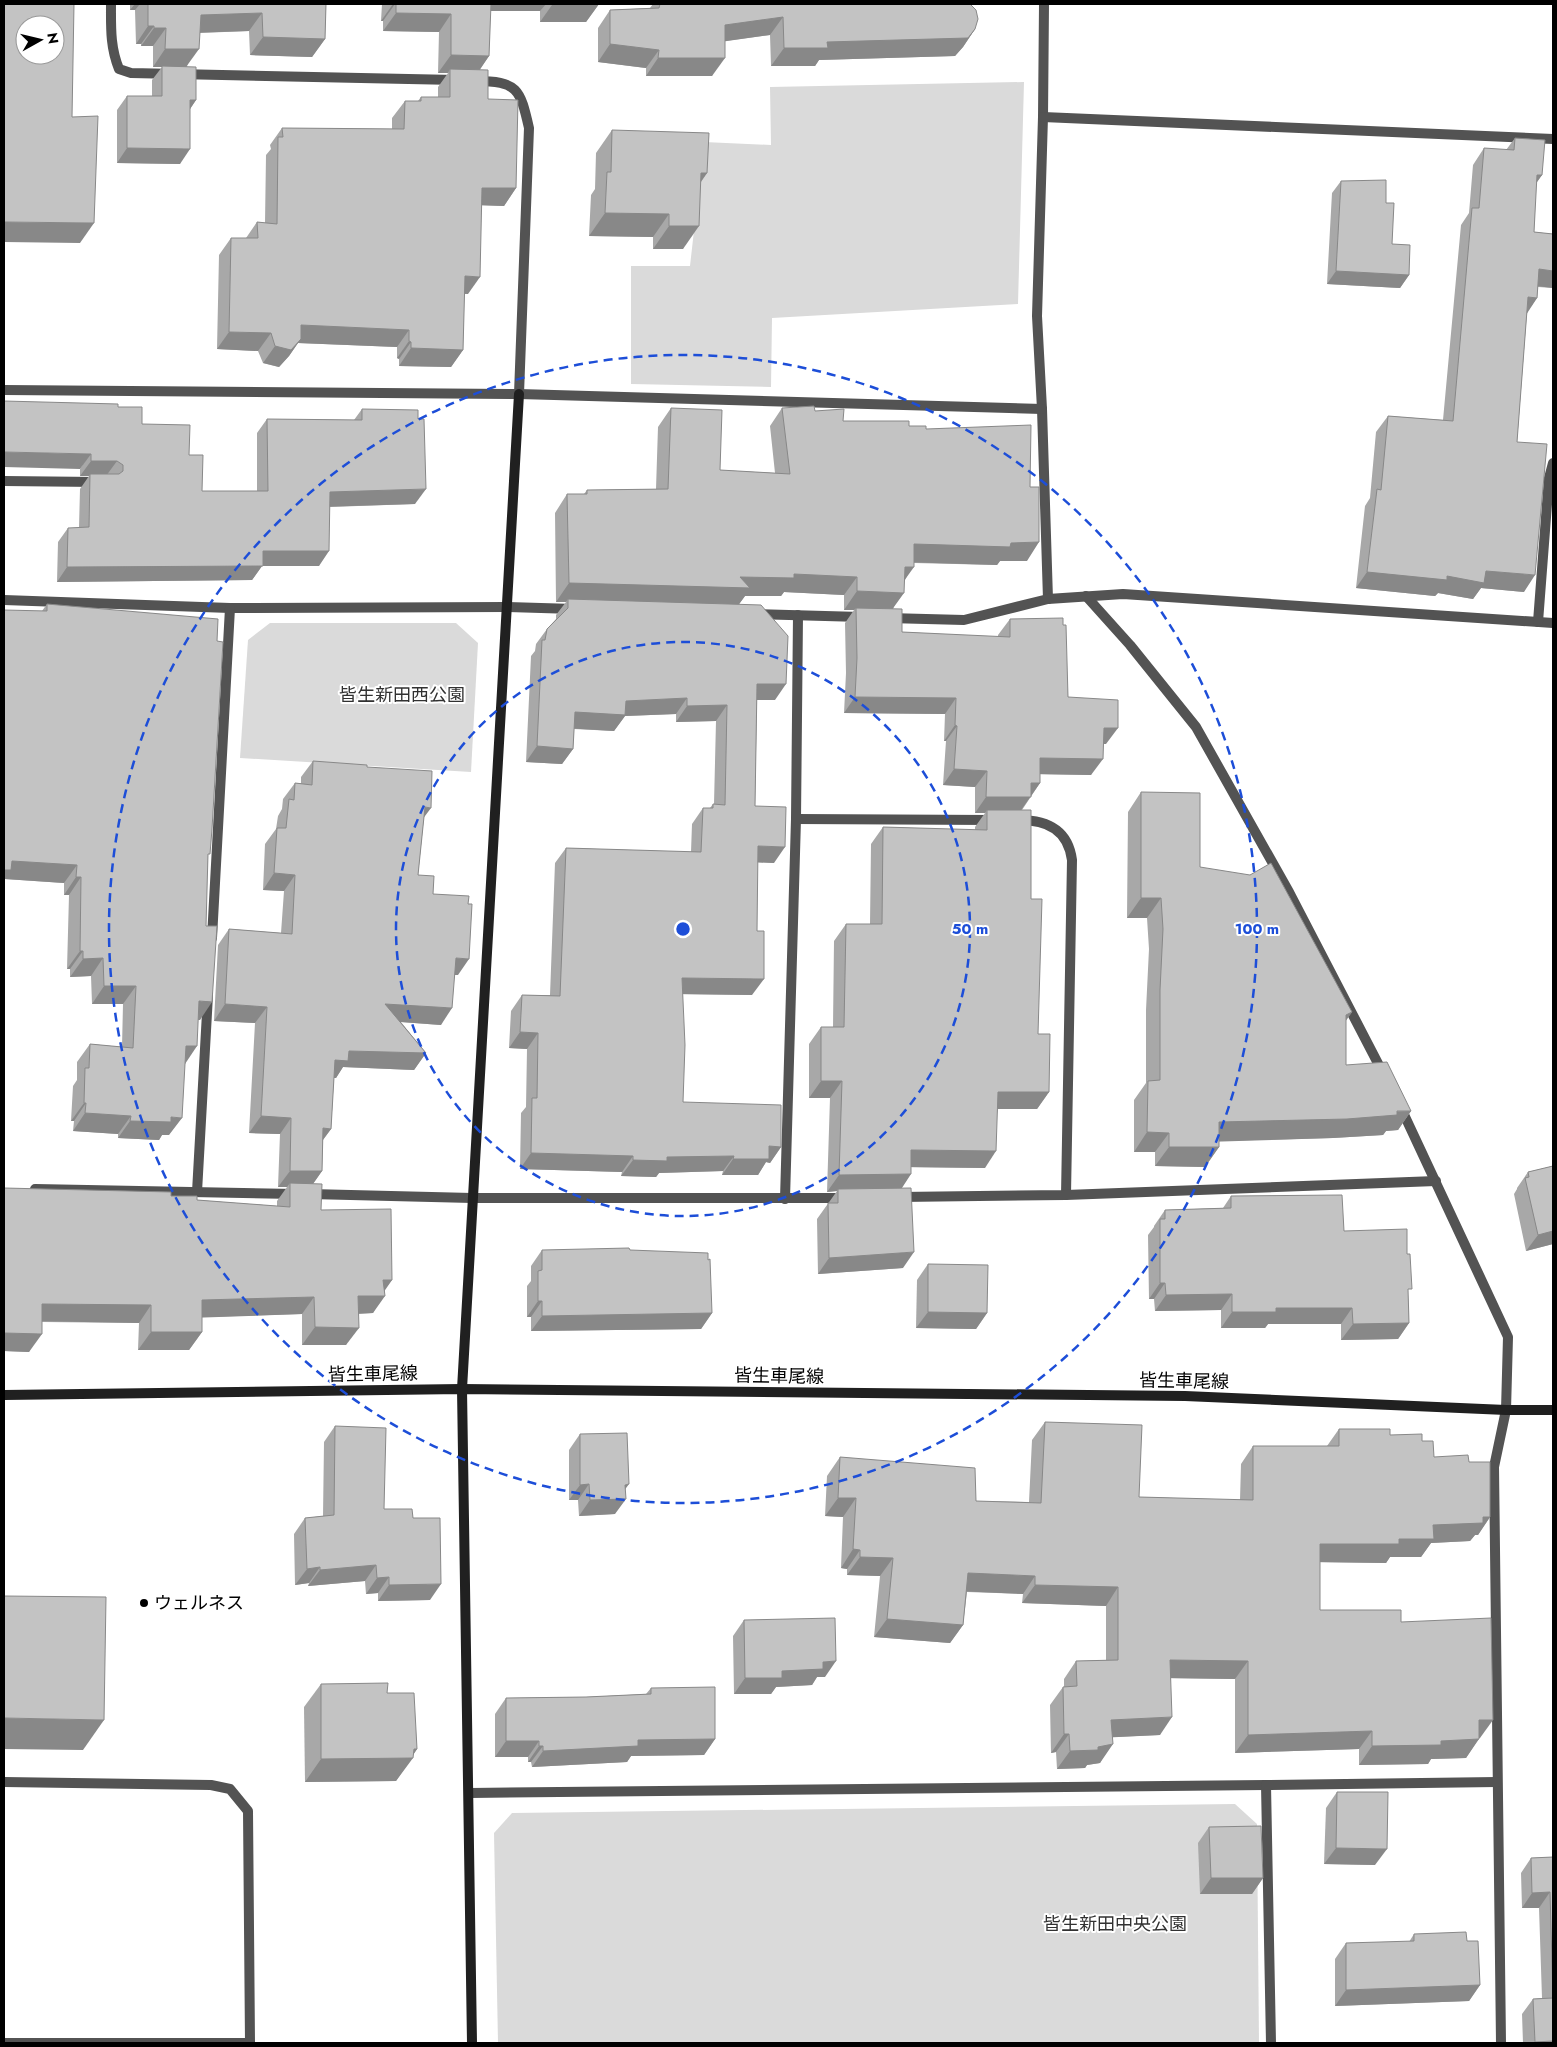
<svg xmlns="http://www.w3.org/2000/svg" width="1557" height="2047" font-family="Jost,'Noto Sans JP',sans-serif">
  <style>
    .green { fill: #dadada }
    .lines { fill: none; stroke-linecap: round; stroke-linejoin: round }
    .lane { stroke: #535353; stroke-width: 10 }
    .street { stroke: #535353; stroke-width: 10 }
    .secondary { stroke: #202020; stroke-width: 10 }
    .wall { fill: #a8a8a8 }
    .shaded-wall { fill: #888 }
    .building { fill: #c3c3c3; stroke: #888; fill-rule: evenodd }
    .ring { fill: none; stroke: #1d4ed8; stroke-width: 2.5; stroke-dasharray: 9 6 }
    .poi-dot { fill: #000; stroke: #fff; stroke-width: 2 }
    .labels { text-anchor: middle; stroke-width: 4; stroke-linejoin: round; paint-order: stroke }
    .park-label { font-size: 18px; fill: #313131; stroke: #fff }
    .street-label { font-size: 18px; fill: #000; stroke: #fff }
    .poi-label { font-size: 18px; fill: #000; stroke: #fff; text-anchor: start }
    .centre { fill: #1d4ed8; stroke: #fff; stroke-width: 2.5 }
    .ring-label { font-size: 15px; text-anchor: middle; font-weight: bold; fill: #1d4ed8; stroke: #fff; stroke-width: 4; stroke-linejoin: round; paint-order: stroke }
  </style>
  <rect width="100%" height="100%" fill="#fff"/>
  <g class="green">
    <polygon points="1024,82 1018,304 772,318 771,387 631,384 631,266 690,266 704,142 771,145 770,87"/>
    <polygon points="270,623 456,623 478,643 471,772 240,758 248,640"/>
    <polygon points="1235,1804 1257,1824 1259,2043 498,2043 494,1833 512,1813"/>
  </g>
  <g class="lines">
    <polyline class="lane" points="4,481 97,482"/>
    <g class="street">
      <path d="M111,4C111,27 110,47 119,69L131,73L456,80"/>
      <polyline points="1044,4 1043,117 1037,316 1042,409 1048,599"/>
      <path d="M475,81C518,81 520,89 529,128L519,394"/>
      <polyline points="1043,117 1553,139"/>
      <polyline points="4,390 519,394 1042,409"/>
      <polyline points="1086,596 1130,645 1196,727 1289,892 1384,1075"/>
      <polyline points="4,600 230,608 507,607 574,609"/>
      <polyline points="756,614 861,617"/>
      <polyline points="888,618 964,620 1048,599 1123,594 1553,623"/>
      <polyline points="1538,622 1549,478 1553,463"/>
      <polyline points="796,819 992,820"/>
      <path d="M1019,820C1048,820 1068,830 1072,860L1066,1195"/>
      <polyline points="212,938 230,608"/>
      <polyline points="1401,1108 1508,1337 1506,1410 1494,1467 1501,2043"/>
      <polyline points="35,1189 295,1194"/>
      <polyline points="197,1192 208,995"/>
      <polyline points="310,1194 472,1198 845,1198"/>
      <polyline points="900,1197 1066,1195 1436,1181"/>
      <polyline points="785,1199 796,819 798,615"/>
      <polyline points="4,1782 211,1785 230,1789 248,1811 250,2043"/>
      <polyline points="470,1793 1266,1785"/>
      <polyline points="4,2043 250,2043"/>
      <polyline points="1271,2043 1266,1785 1497,1782"/>
    </g>
    <g class="secondary">
      <polyline points="4,1395 462,1389 1185,1396 1506,1410 1553,1410"/>
      <polyline points="472,2043 462,1389 519,394"/>
    </g>
  </g>
  <g class="wall">
    <polygon points="130,4 326,4 325,39 312,57 250,55 249,31 200,33 187,66 196,100 190,109 180,164 117,163 117,110 127,96 152,96 152,80 162,67 153,67 153,46 141,46 141,44 136,44 135,10 130,10"/>
    <polygon points="382,4 599,4 586,22 540,22 540,11 490,11 489,56 479,70 516,188 504,206 482,205 468,294 464,294 463,350 451,367 399,366 399,359 397,358 397,347 298,343 289,356 279,367 263,363 258,351 217,349 219,255 231,238 246,238 257,222 265,223 266,155 271,149 270,145 282,128 392,129 392,118 405,101 418,101 421,97 438,97 438,87 448,73 438,73 439,32 383,31 383,21 381,21"/>
    <polygon points="653,4 970,4 975,29 963,47 955,56 819,60 815,66 771,66 770,35 725,41 712,76 646,76 646,68 598,62 598,28 610,10 650,8"/>
    <polygon points="612,130 707,173 701,182 683,249 653,249 653,237 589,236 591,195 595,189 596,153"/>
    <polygon points="1515,138 1542,175 1536,183 1534,232 1553,234 1553,288 1538,287 1537,298 1527,312 1517,442 1524,592 1481,588 1473,599 1438,593 1435,596 1356,588 1365,506 1370,498 1376,432 1388,416 1443,420 1461,225 1469,213 1473,165 1484,148 1506,150"/>
    <polygon points="1341,181 1386,203 1392,244 1409,275 1400,288 1327,284 1332,193"/>
    <polygon points="118,407 142,424 189,455 202,491 257,491 257,433 267,419 354,420 362,409 415,504 330,507 319,566 262,566 252,580 57,582 58,542 68,528 79,528 80,489 89,476 80,476 80,469"/>
    <polygon points="671,408 720,470 775,473 770,426 782,408 815,411 843,421 909,426 926,429 1027,561 1000,561 997,565 914,563 905,580 893,609 902,632 998,637 998,635 1010,619 1063,625 1068,697 1106,744 1103,744 1091,775 1040,774 1040,783 1022,810 1031,899 1038,1034 1049,1092 1037,1109 998,1109 985,1168 911,1167 901,1188 903,1268 818,1274 817,1219 837,1191 827,1192 830,1098 809,1098 809,1044 821,1027 833,1027 834,941 846,924 870,924 871,844 883,827 975,830 975,827 985,813 975,813 975,787 943,785 946,741 944,741 945,714 844,713 846,673 845,623 854,610 844,610 844,595 784,592 781,596 745,596 739,604 775,700 757,700 755,806 774,863 757,862 752,995 683,994 683,1102 781,1147 770,1163 766,1162 758,1175 722,1175 723,1171 659,1173 656,1177 621,1176 622,1172 520,1169 521,1113 526,1107 527,1049 509,1048 511,1011 522,995 550,995 555,863 566,848 691,852 692,824 703,808 710,808 713,804 714,804 716,721 676,722 676,714 625,716 614,731 574,729 573,749 562,764 526,762 531,656 535,651 536,644 547,629 556,619 556,615 566,602 556,602 555,513 567,494 584,494 587,490 656,489 658,427"/>
    <polygon points="47,604 217,641 208,856 200,1020 198,1020 185,1064 169,1135 162,1135 159,1140 118,1138 118,1134 73,1131 74,1121 71,1121 73,1086 77,1080 77,1062 90,1044 122,1047 123,1004 92,1004 91,976 70,977 70,969 67,969 69,895 64,895 64,883 5,879 42,611"/>
    <polygon points="313,761 367,767 424,817 418,875 433,894 458,975 455,975 441,1025 401,1022 426,1053 414,1070 343,1067 336,1078 334,1078 331,1129 323,1140 322,1171 313,1184 321,1210 392,1280 384,1290 373,1313 359,1314 346,1345 302,1345 302,1314 202,1317 202,1332 189,1350 138,1350 139,1323 42,1322 29,1352 4,1351 4,1188 171,1196 197,1200 277,1206 277,1201 287,1187 278,1187 280,1134 249,1133 255,1023 214,1021 218,945 229,929 281,933 284,891 263,890 265,844 276,829 278,816 282,809 283,799 295,783 301,783 301,777"/>
    <polygon points="1141,792 1200,867 1352,1012 1346,1020 1346,1065 1411,1111 1398,1130 1386,1131 1383,1135 1333,1138 1219,1141 1219,1147 1205,1167 1155,1166 1155,1152 1134,1152 1134,1100 1146,1083 1146,1010 1149,949 1147,918 1127,918 1128,812"/>
    <polygon points="1553,1166 1553,1244 1526,1251 1514,1194 1517,1189 1517,1188 1528,1172"/>
    <polygon points="1231,1196 1344,1231 1408,1294 1409,1323 1398,1339 1341,1340 1341,1324 1268,1324 1265,1328 1221,1328 1221,1310 1155,1311 1154,1299 1149,1299 1148,1235 1154,1227 1154,1226 1165,1210 1223,1208"/>
    <polygon points="542,1250 630,1250 712,1313 701,1329 531,1331 531,1317 527,1317 527,1286 531,1281 531,1266"/>
    <polygon points="928,1264 987,1313 976,1329 916,1328 917,1280"/>
    <polygon points="1045,1422 1139,1497 1240,1500 1241,1464 1253,1446 1327,1446 1339,1429 1390,1435 1422,1441 1434,1457 1469,1462 1490,1517 1478,1535 1475,1535 1470,1541 1431,1543 1421,1557 1390,1557 1386,1563 1320,1562 1320,1610 1401,1622 1480,1738 1479,1738 1466,1758 1431,1759 1428,1764 1359,1765 1359,1749 1235,1753 1235,1679 1171,1678 1160,1735 1113,1737 1100,1763 1087,1765 1085,1768 1057,1769 1056,1752 1051,1753 1050,1705 1063,1687 1064,1687 1064,1679 1076,1661 1106,1660 1106,1606 1022,1603 1023,1594 967,1592 963,1625 950,1643 874,1637 880,1576 847,1575 847,1569 841,1568 843,1517 825,1516 827,1476 840,1457 976,1501 1029,1502 1032,1440"/>
    <polygon points="335,1426 384,1509 413,1518 430,1600 378,1601 378,1593 366,1594 365,1581 308,1586 309,1583 295,1585 294,1534 305,1518 323,1516 324,1442"/>
    <polygon points="580,1434 615,1514 579,1516 578,1500 569,1500 569,1450"/>
    <polygon points="744,1620 825,1677 817,1677 812,1685 776,1687 771,1694 734,1694 733,1636"/>
    <polygon points="321,1684 387,1693 417,1749 396,1781 305,1782 304,1707"/>
    <polygon points="651,1688 715,1739 704,1755 631,1756 627,1762 532,1767 531,1762 528,1762 528,1757 495,1757 495,1714 506,1698 586,1697 646,1694"/>
    <polygon points="1337,1792 1375,1865 1324,1864 1326,1808"/>
    <polygon points="1209,1827 1263,1878 1252,1894 1200,1894 1198,1843"/>
    <polygon points="1553,1857 1553,2043 1523,2043 1522,2014 1533,1999 1542,1998 1539,1908 1522,1908 1521,1873 1531,1858"/>
    <polygon points="1414,1934 1467,1941 1480,1985 1469,2001 1335,2006 1335,1959 1346,1943 1409,1942"/>
  </g>
  <g class="shaded-wall">
    <polygon points="135,4 140,4 135,10 130,10"/>
    <polygon points="393,4 395,4 383,21 381,21"/>
    <polygon points="483,4 546,4 540,11 478,11"/>
    <polygon points="599,4 586,22 540,22 552,5"/>
    <polygon points="262,13 249,31 188,33 201,15"/>
    <polygon points="396,13 451,14 439,32 383,31"/>
    <polygon points="783,17 770,35 713,43 725,25"/>
    <polygon points="148,26 154,26 141,44 136,44"/>
    <polygon points="154,28 166,28 153,46 141,46"/>
    <polygon points="975,29 963,47 955,56 819,60 815,66 771,66 784,48 827,42"/>
    <polygon points="263,37 325,39 312,57 250,55"/>
    <polygon points="610,44 659,50 646,68 598,62"/>
    <polygon points="165,49 199,49 186,67 153,67"/>
    <polygon points="451,55 489,56 477,74 450,69 448,73 438,73"/>
    <polygon points="658,58 725,58 712,76 646,76"/>
    <polygon points="190,100 196,100 186,115"/>
    <polygon points="127,148 190,149 180,164 117,163"/>
    <polygon points="701,173 707,173 690,197"/>
    <polygon points="1537,175 1542,175 1530,192"/>
    <polygon points="482,188 516,188 504,206 470,205"/>
    <polygon points="605,213 669,214 653,237 589,236"/>
    <polygon points="4,222 94,223 80,243 4,242"/>
    <polygon points="669,226 699,226 683,249 653,249"/>
    <polygon points="1539,269 1553,271 1553,288 1528,285"/>
    <polygon points="1336,271 1409,275 1400,288 1327,284"/>
    <polygon points="465,276 480,277 468,294 452,293"/>
    <polygon points="1528,297 1537,298 1526,315"/>
    <polygon points="301,325 409,330 397,347 298,343 289,356 279,367 263,363 275,346"/>
    <polygon points="229,332 271,333 258,351 217,349"/>
    <polygon points="409,341 411,342 399,359 397,358"/>
    <polygon points="411,348 463,350 451,367 399,366"/>
    <polygon points="4,452 91,454 80,469 4,467"/>
    <polygon points="91,461 117,461 106,476 90,474 89,476 80,476"/>
    <polygon points="426,489 415,504 319,507 330,492"/>
    <polygon points="1039,542 1027,561 1000,561 997,565 901,562 914,544"/>
    <polygon points="263,551 329,551 319,566 262,566 252,580 57,582 67,567"/>
    <polygon points="905,567 914,567 901,585"/>
    <polygon points="1486,571 1535,575 1524,592 1481,588 1473,599 1438,593 1435,596 1356,588 1367,572 1447,576"/>
    <polygon points="794,574 857,577 844,595 784,592 781,596 745,596 737,607 568,599 566,602 556,602 569,583 740,577"/>
    <polygon points="857,591 904,593 891,611 856,608 854,610 844,610"/>
    <polygon points="757,684 786,684 775,700 746,700"/>
    <polygon points="855,697 956,698 945,714 844,713"/>
    <polygon points="687,698 676,714 625,716 614,731 564,728 575,712 626,701"/>
    <polygon points="727,705 716,721 676,722 687,706"/>
    <polygon points="955,725 957,726 946,741 944,741"/>
    <polygon points="1104,728 1118,728 1106,744 1093,744"/>
    <polygon points="537,746 573,749 562,764 526,762"/>
    <polygon points="1040,758 1103,759 1091,775 1028,774"/>
    <polygon points="954,769 987,771 975,787 943,785"/>
    <polygon points="1031,783 1040,783 1019,813 987,810 985,813 975,813 986,797"/>
    <polygon points="425,807 431,808 419,824"/>
    <polygon points="758,846 785,847 774,863 747,862"/>
    <polygon points="12,861 77,865 64,883 5,879 4,881 4,870"/>
    <polygon points="274,873 295,875 284,891 263,890"/>
    <polygon points="76,877 81,877 69,895 64,895"/>
    <polygon points="1141,898 1161,898 1147,918 1127,918"/>
    <polygon points="80,951 83,951 70,969 67,969"/>
    <polygon points="103,958 91,976 70,977 83,959"/>
    <polygon points="456,958 469,959 458,975 444,975"/>
    <polygon points="682,978 764,979 752,995 671,994"/>
    <polygon points="104,986 136,986 123,1004 92,1004"/>
    <polygon points="199,1001 212,1002 200,1020 186,1019"/>
    <polygon points="225,1004 267,1007 255,1023 214,1021"/>
    <polygon points="385,1004 452,1008 441,1025 374,1020"/>
    <polygon points="1352,1012 1338,1032 1346,1015"/>
    <polygon points="520,1032 538,1033 527,1049 509,1048"/>
    <polygon points="186,1046 197,1046 185,1064"/>
    <polygon points="349,1051 426,1053 414,1070 343,1067 336,1078 323,1077 335,1060"/>
    <polygon points="821,1081 842,1081 830,1098 809,1098"/>
    <polygon points="998,1092 1049,1092 1037,1109 986,1109"/>
    <polygon points="84,1103 86,1103 74,1121 71,1121"/>
    <polygon points="1411,1111 1398,1130 1386,1131 1383,1135 1333,1138 1205,1142 1219,1122"/>
    <polygon points="85,1113 131,1116 118,1134 73,1131"/>
    <polygon points="261,1116 291,1118 280,1134 249,1133"/>
    <polygon points="171,1117 182,1118 169,1135 162,1135 159,1140 118,1138 130,1121"/>
    <polygon points="323,1128 331,1129 319,1145"/>
    <polygon points="1147,1132 1169,1133 1155,1152 1134,1152"/>
    <polygon points="769,1146 781,1147 770,1163 766,1162 758,1175 722,1175 733,1159"/>
    <polygon points="1169,1147 1219,1147 1205,1167 1155,1166"/>
    <polygon points="911,1150 996,1151 985,1168 899,1167"/>
    <polygon points="531,1153 633,1156 622,1172 520,1169"/>
    <polygon points="734,1156 723,1171 659,1173 656,1177 621,1176 633,1160 667,1157"/>
    <polygon points="290,1171 322,1171 310,1188 290,1183 287,1187 278,1187"/>
    <polygon points="911,1174 900,1191 838,1189 837,1191 827,1192 839,1175"/>
    <polygon points="1553,1231 1553,1244 1526,1251 1538,1235"/>
    <polygon points="914,1252 903,1268 818,1274 829,1258"/>
    <polygon points="383,1280 392,1280 381,1296 385,1296 373,1313 346,1314 358,1296"/>
    <polygon points="1160,1283 1165,1283 1154,1299 1149,1299"/>
    <polygon points="1232,1294 1221,1310 1155,1311 1166,1295"/>
    <polygon points="314,1297 302,1314 189,1318 202,1300"/>
    <polygon points="538,1301 542,1301 531,1317 527,1317"/>
    <polygon points="42,1304 151,1305 139,1323 30,1321"/>
    <polygon points="1276,1308 1352,1308 1341,1324 1268,1324 1265,1328 1221,1328 1232,1312"/>
    <polygon points="928,1312 987,1313 976,1329 916,1328"/>
    <polygon points="712,1313 701,1329 531,1331 542,1316"/>
    <polygon points="1409,1323 1398,1339 1341,1340 1353,1324"/>
    <polygon points="315,1327 359,1328 346,1345 302,1345"/>
    <polygon points="151,1332 202,1332 189,1350 138,1350"/>
    <polygon points="4,1333 42,1334 29,1352 4,1351"/>
    <polygon points="589,1484 578,1500 569,1500 580,1485"/>
    <polygon points="629,1484 618,1499 626,1499 615,1514 579,1516 590,1500 625,1485"/>
    <polygon points="838,1498 856,1498 843,1517 825,1516"/>
    <polygon points="1483,1517 1490,1517 1478,1535 1475,1535 1470,1541 1431,1543 1421,1557 1390,1557 1386,1563 1307,1562 1320,1544 1399,1539 1433,1525"/>
    <polygon points="853,1549 860,1550 847,1569 841,1568"/>
    <polygon points="860,1557 893,1558 880,1576 847,1575"/>
    <polygon points="376,1565 365,1581 308,1586 320,1570"/>
    <polygon points="320,1567 309,1583 295,1585 307,1569"/>
    <polygon points="968,1573 1035,1576 1023,1594 956,1591"/>
    <polygon points="389,1577 378,1593 366,1594 377,1578"/>
    <polygon points="441,1584 430,1600 378,1601 389,1585"/>
    <polygon points="1035,1585 1118,1587 1106,1606 1022,1603"/>
    <polygon points="887,1619 963,1625 950,1643 874,1637"/>
    <polygon points="1170,1660 1248,1661 1235,1679 1157,1678"/>
    <polygon points="836,1661 825,1677 817,1677 812,1685 776,1687 771,1694 734,1694 745,1678 782,1671 823,1662"/>
    <polygon points="1172,1717 1160,1735 1098,1738 1111,1720"/>
    <polygon points="4,1718 104,1720 83,1750 4,1749"/>
    <polygon points="1479,1720 1493,1720 1480,1738 1466,1739"/>
    <polygon points="1372,1731 1359,1749 1235,1753 1248,1735"/>
    <polygon points="1064,1734 1069,1734 1056,1752 1051,1753"/>
    <polygon points="715,1739 704,1755 631,1756 627,1762 532,1767 543,1751 638,1740"/>
    <polygon points="1479,1739 1466,1758 1431,1759 1428,1764 1359,1765 1372,1746 1441,1741"/>
    <polygon points="506,1741 539,1741 528,1757 495,1757"/>
    <polygon points="1113,1744 1100,1763 1087,1765 1085,1768 1057,1769 1070,1751"/>
    <polygon points="539,1746 543,1746 531,1762 528,1762"/>
    <polygon points="414,1749 417,1749 411,1758 413,1758 396,1781 305,1782 321,1759"/>
    <polygon points="1336,1848 1387,1849 1375,1865 1324,1864"/>
    <polygon points="1211,1878 1263,1878 1252,1894 1200,1894"/>
    <polygon points="1550,1892 1539,1908 1522,1908 1532,1893"/>
    <polygon points="1480,1985 1469,2001 1335,2006 1346,1990"/>
    <polygon points="1553,2041 1553,2043 1534,2043 1535,2042"/>
  </g>
  <g class="building">
    <path d="M4,4H74L72,117L98,116L94,223L4,222ZM25,25H55V55H25Z"/>
    <polygon points="148,4 326,4 325,39 263,37 262,13 201,15 199,49 165,49 166,28 154,28 154,26 148,26"/>
    <polygon points="396,4 491,4 489,56 451,55 451,14 396,13"/>
    <polygon points="552,4 599,4 552,5"/>
    <polygon points="660,4 970,4 976,10 978,19 975,29 968,38 827,42 828,48 784,48 783,17 725,25 725,58 658,58 659,50 610,44 610,10 659,8"/>
    <polygon points="162,66 196,67 196,100 190,100 190,149 127,148 127,96 162,96"/>
    <polygon points="450,69 488,70 488,99 518,100 516,188 482,188 480,277 465,276 463,350 411,348 411,342 409,341 409,330 301,325 301,339 291,350 275,346 271,333 229,332 231,238 258,238 257,222 277,224 278,137 283,137 282,128 404,129 405,101 421,101 421,97 450,97"/>
    <polygon points="612,130 709,133 707,173 701,173 699,226 669,226 669,214 605,213 607,172 611,172"/>
    <polygon points="1515,138 1545,140 1542,175 1537,175 1534,232 1553,234 1553,271 1539,269 1537,298 1528,297 1517,442 1547,444 1535,575 1486,571 1484,583 1447,576 1447,580 1367,572 1377,489 1381,490 1388,416 1453,421 1472,208 1479,208 1484,148 1514,150"/>
    <polygon points="1386,180 1386,203 1394,203 1392,244 1410,245 1409,275 1336,271 1341,181"/>
    <polygon points="4,401 118,404 118,407 142,407 142,424 190,425 189,455 203,455 202,491 268,491 267,419 362,420 362,409 418,410 418,419 424,419 426,489 330,492 329,551 263,551 263,566 67,567 68,528 89,527 90,474 119,474 123,471 123,465 117,461 91,461 91,454 4,452"/>
    <polygon points="814,406 815,411 844,409 843,421 909,421 909,426 926,426 926,429 1031,425 1030,487 1039,487 1039,542 1011,543 1010,547 914,544 914,567 905,567 904,593 857,591 857,577 794,574 794,578 740,577 750,588 569,583 567,494 587,494 587,490 668,489 671,408 722,410 720,470 790,474 782,408"/>
    <polygon points="568,599 761,605 788,636 786,684 757,684 755,806 786,807 785,847 758,846 757,931 764,931 764,979 682,978 685,1045 683,1102 781,1105 781,1147 769,1146 769,1159 733,1159 734,1156 667,1157 667,1161 633,1160 633,1156 531,1153 532,1098 537,1098 538,1033 520,1032 522,995 560,996 566,848 701,852 703,808 713,808 713,804 725,805 727,705 687,706 687,698 626,701 625,715 575,712 573,749 537,746 542,640 545,640 547,629 568,608"/>
    <polygon points="47,604 218,619 217,641 223,642 212,829 210,854 208,854 206,926 217,926 212,1002 199,1001 197,1046 186,1046 182,1118 171,1117 171,1122 130,1121 131,1116 85,1113 86,1103 84,1103 85,1068 89,1068 90,1044 133,1048 136,986 104,986 103,958 83,959 83,951 80,951 81,877 76,877 77,865 12,861 11,870 4,870 4,610 47,611"/>
    <polygon points="856,608 902,609 902,632 1010,637 1010,619 1063,618 1063,625 1066,625 1068,697 1118,700 1118,728 1104,728 1103,759 1040,758 1040,783 1031,783 1031,797 986,797 987,771 954,769 957,726 955,725 956,698 855,697 857,658"/>
    <polygon points="313,761 367,765 367,767 432,771 431,808 425,807 418,875 434,876 433,894 469,896 468,904 472,904 469,959 456,958 452,1008 385,1004 426,1053 349,1051 348,1061 335,1060 331,1129 323,1128 322,1171 290,1171 291,1118 261,1116 267,1007 225,1004 229,929 292,934 295,875 274,873 277,828 286,828 289,799 294,800 295,783 312,785"/>
    <polygon points="1141,792 1200,793 1200,867 1250,875 1271,863 1352,1012 1346,1015 1346,1065 1387,1062 1411,1111 1397,1111 1397,1115 1347,1119 1219,1122 1219,1147 1169,1147 1169,1133 1147,1132 1148,1081 1160,1080 1160,990 1163,929 1161,898 1141,898"/>
    <polygon points="987,810 1031,810 1031,899 1042,899 1038,1034 1050,1034 1049,1092 998,1092 996,1151 911,1150 911,1174 839,1175 842,1081 821,1081 821,1027 844,1027 846,924 882,924 883,827 987,830"/>
    <polygon points="1553,1166 1553,1231 1538,1235 1525,1178 1529,1177 1528,1172"/>
    <polygon points="290,1183 322,1184 321,1210 391,1209 392,1280 383,1280 385,1296 358,1296 359,1328 315,1327 314,1297 202,1300 202,1332 151,1332 151,1305 42,1304 42,1334 4,1333 4,1188 171,1192 171,1196 197,1196 197,1200 290,1207"/>
    <polygon points="911,1188 914,1252 829,1258 828,1203 838,1203 838,1189"/>
    <polygon points="1342,1195 1344,1231 1407,1229 1407,1254 1410,1254 1412,1289 1408,1289 1409,1323 1353,1324 1352,1308 1276,1308 1276,1312 1232,1312 1232,1294 1166,1295 1165,1283 1160,1283 1160,1219 1165,1219 1165,1210 1231,1208 1231,1196"/>
    <polygon points="629,1248 630,1250 708,1253 708,1260 710,1259 712,1313 542,1316 542,1301 538,1301 538,1271 542,1270 542,1250"/>
    <polygon points="928,1264 988,1265 987,1313 928,1312"/>
    <polygon points="1045,1422 1142,1425 1139,1497 1253,1500 1253,1446 1339,1446 1339,1429 1390,1429 1390,1435 1422,1434 1422,1441 1433,1441 1434,1457 1468,1455 1469,1462 1490,1462 1490,1517 1483,1517 1483,1523 1433,1525 1434,1539 1399,1539 1399,1544 1320,1544 1320,1610 1401,1610 1401,1622 1491,1618 1493,1720 1479,1720 1479,1739 1441,1741 1441,1745 1372,1746 1372,1731 1248,1735 1248,1661 1170,1660 1172,1717 1111,1720 1113,1744 1098,1747 1098,1750 1070,1751 1069,1734 1064,1734 1063,1687 1077,1686 1076,1661 1118,1660 1118,1587 1035,1585 1035,1576 968,1573 963,1625 887,1619 893,1558 860,1557 860,1550 853,1549 856,1498 838,1498 840,1457 975,1468 976,1501 1041,1503"/>
    <polygon points="335,1426 386,1428 384,1509 412,1509 413,1518 440,1518 441,1584 389,1585 389,1577 377,1578 376,1565 320,1570 320,1567 307,1569 305,1518 334,1515"/>
    <polygon points="627,1433 629,1484 625,1485 626,1499 590,1500 589,1484 580,1485 580,1434"/>
    <polygon points="4,1596 106,1597 104,1720 4,1718"/>
    <polygon points="835,1618 836,1661 823,1662 823,1669 782,1671 782,1678 745,1678 744,1620"/>
    <polygon points="388,1683 387,1693 414,1693 417,1749 414,1749 413,1758 321,1759 321,1684"/>
    <polygon points="715,1687 715,1739 638,1740 638,1746 543,1751 543,1746 539,1746 539,1741 506,1741 506,1698 586,1697 651,1694 651,1688"/>
    <polygon points="1337,1792 1388,1792 1387,1849 1336,1848"/>
    <polygon points="1261,1826 1263,1878 1211,1878 1209,1827"/>
    <polygon points="1553,1857 1553,2041 1535,2042 1533,1999 1553,1998 1550,1892 1532,1893 1531,1858"/>
    <polygon points="1466,1932 1467,1941 1478,1941 1480,1985 1346,1990 1346,1943 1414,1941 1414,1934"/>
  </g>
  <g class="ring">
    <circle cx="683" cy="929" r="287"/>
    <circle cx="683" cy="929" r="574"/>
  </g>
  <circle class="poi-dot" cx="144" cy="1603" r="5"/>
  <g class="labels">
    <g class="park-label">
      <text x="402" y="701">皆生新田西公園</text>
      <text x="1115" y="1930">皆生新田中央公園</text>
    </g>
    <g class="street-label">
      <text transform="translate(373 1374) rotate(-1)" y="6">皆生車尾線</text>
      <text transform="translate(779 1376) rotate(1)" y="6">皆生車尾線</text>
      <text transform="translate(1184 1381) rotate(1)" y="6">皆生車尾線</text>
    </g>
    <g class="poi-label">
      <text x="154" y="1609">ウェルネス</text>
    </g>
  </g>
  <circle cx="683" cy="929" r="8" class="centre"/>
  <g class="ring-label">
    <text x="970" y="934">50 m</text>
    <text x="1257" y="934">100 m</text>
  </g>
  <rect width="1557" height="2047" fill="none" stroke="#000000" stroke-width="10"/>
  <g transform="translate(40 40) rotate(82)"><circle r="24" fill="#ffffff" stroke="#999999"/>
  <path d="M0-4L9 19L0 12L-9 19Z" fill="#000000"/>
  <text y="-8" font-size="14" font-weight="bold" text-anchor="middle" fill="#000000">N</text>
  </g>
</svg>
